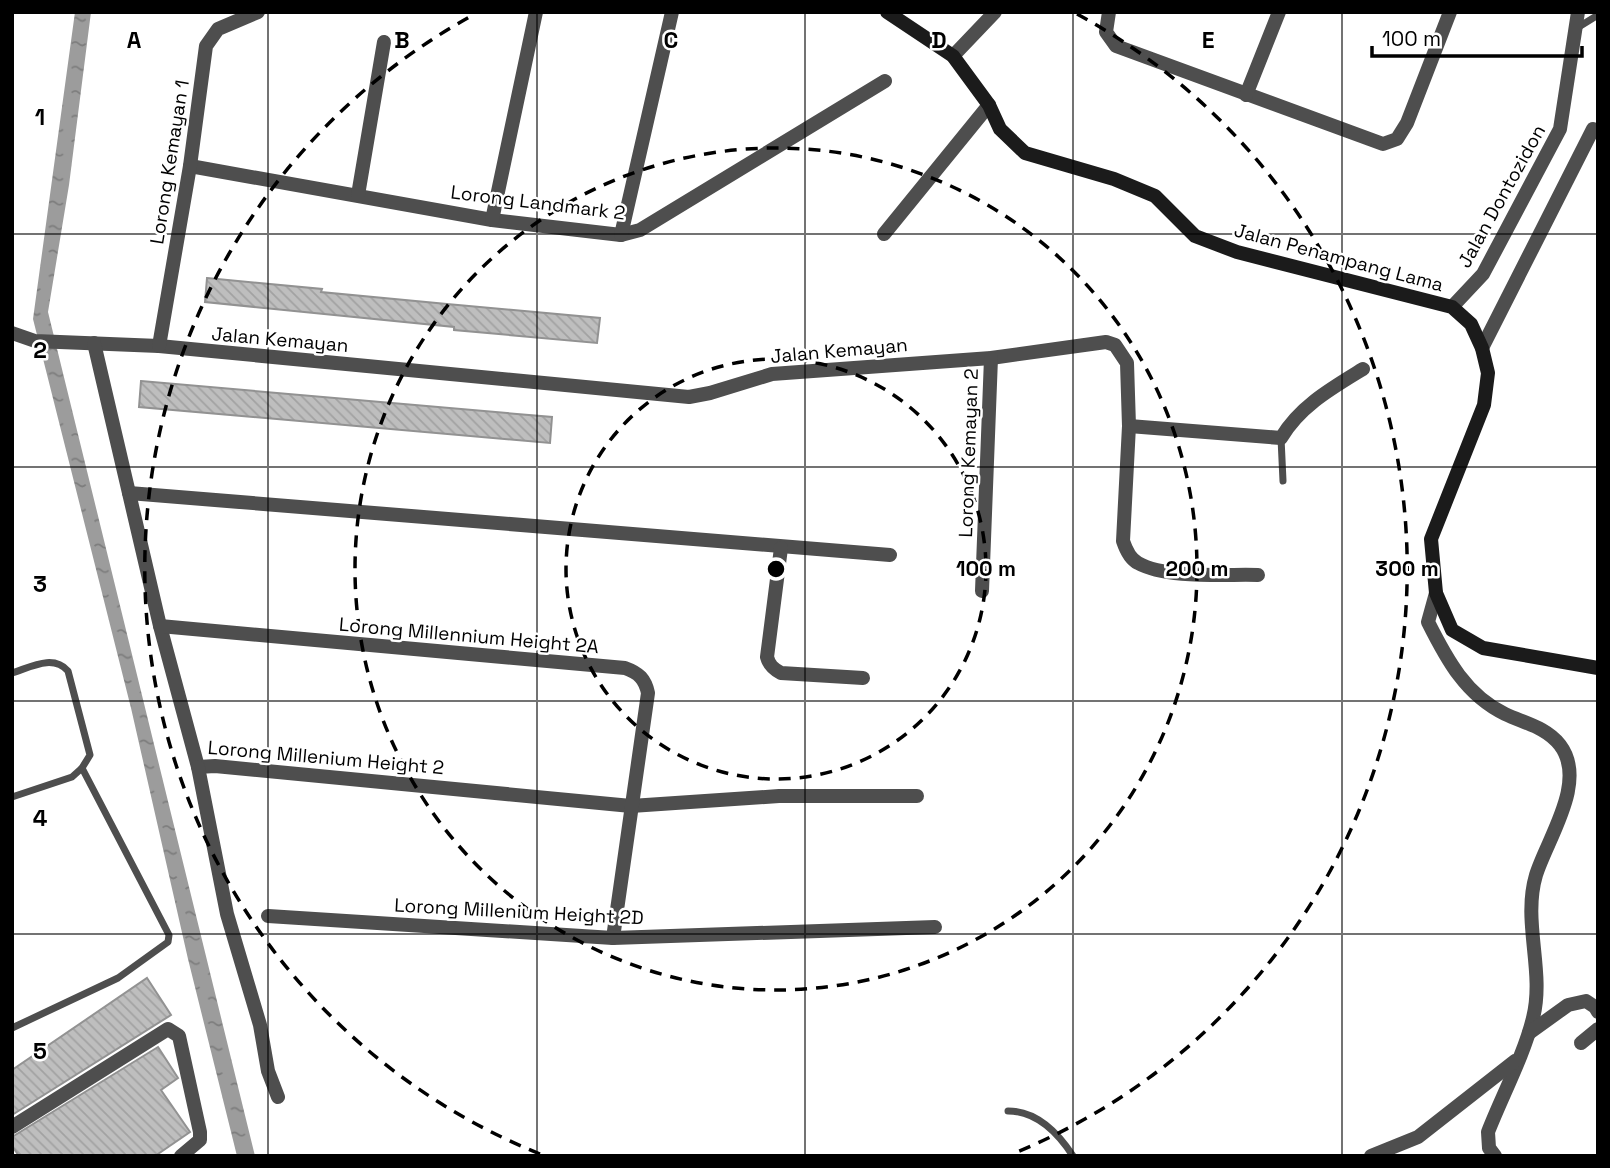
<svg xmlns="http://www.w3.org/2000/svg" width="1610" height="1168" font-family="'Space Grotesk',sans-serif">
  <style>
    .water { fill: url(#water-ripples) }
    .building { fill: url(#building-back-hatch); stroke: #929292; stroke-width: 2 }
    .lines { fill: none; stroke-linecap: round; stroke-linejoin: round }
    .lane { stroke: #4e4e4e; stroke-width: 7 }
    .street { stroke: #4e4e4e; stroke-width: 14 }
    .secondary { stroke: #1b1b1b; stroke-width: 14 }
    .grid { fill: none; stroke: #000; stroke-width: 2; stroke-opacity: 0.55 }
    .ring { fill: none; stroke: #000; stroke-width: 3.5; stroke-dasharray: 12 9 }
    .labels { text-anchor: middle; stroke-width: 5; stroke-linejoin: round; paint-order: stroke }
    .street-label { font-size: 19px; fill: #000; stroke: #fff }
    .grid-label { font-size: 23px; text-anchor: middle; font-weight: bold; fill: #000; stroke: #fff; stroke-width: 5; stroke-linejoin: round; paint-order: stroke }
    .centre { fill: #000; stroke: #fff; stroke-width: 3.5 }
    .ring-label { font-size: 21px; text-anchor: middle; font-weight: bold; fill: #000; stroke: #fff; stroke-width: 5; stroke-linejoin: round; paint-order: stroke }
  </style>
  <defs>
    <pattern id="water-ripples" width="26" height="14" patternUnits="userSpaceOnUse" patternTransform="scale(1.75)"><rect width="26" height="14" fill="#9c9c9c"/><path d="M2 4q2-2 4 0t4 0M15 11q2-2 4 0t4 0" fill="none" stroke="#7d7d7d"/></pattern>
    <pattern id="building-back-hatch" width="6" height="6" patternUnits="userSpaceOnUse" patternTransform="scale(1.75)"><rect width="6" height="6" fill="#bebebe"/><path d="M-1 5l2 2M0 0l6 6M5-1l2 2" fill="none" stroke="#a2a2a2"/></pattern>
  </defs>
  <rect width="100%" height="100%" fill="#fff"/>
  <polygon class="water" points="75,12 91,12 69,185 48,312 255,1156 237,1156 188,959 131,708 33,319"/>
  <g class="building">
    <polygon points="207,278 322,289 321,292 447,304 600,318 597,343 454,330 454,327 205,302"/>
    <polygon points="141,381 552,417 550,443 139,407"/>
    <polygon points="147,978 171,1015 12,1115 12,1070"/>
    <polygon points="158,1047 178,1078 161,1090 190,1132 155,1156 19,1156 12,1146 12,1137"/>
  </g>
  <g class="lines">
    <g class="lane">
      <polyline points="1577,28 1598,15"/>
      <polyline points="1281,438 1283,481"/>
      <path d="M12,673C31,667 53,654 68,671L90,755L82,768L72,777L12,797"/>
      <polyline points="12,1028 118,978 168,942 169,935 82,768"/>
      <path d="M1008,1111C1037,1111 1058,1133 1073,1156"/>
    </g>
    <g class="street">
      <polyline points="1109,12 1106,32 1116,46 1383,144 1397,139 1407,123 1450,12"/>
      <polyline points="953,56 995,12"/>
      <polyline points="1246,95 1279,12"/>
      <polyline points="190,166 492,220 621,235 640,230 885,81"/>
      <polyline points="358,195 384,42"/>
      <polyline points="492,220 536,12"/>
      <polyline points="884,234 989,105"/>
      <polyline points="621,235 672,12"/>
      <polyline points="1452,307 1483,274 1560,129 1578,12"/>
      <path d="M12,333L35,341L159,346L689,397L710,393L772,374L991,358L1106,342L1115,345L1127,363L1129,426L1123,541C1126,550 1130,559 1138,563C1166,579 1226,574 1258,575"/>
      <polyline points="94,343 160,626 198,767 215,766 631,806 779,796 917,796"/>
      <polyline points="159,346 190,166 206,46 218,29 258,12"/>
      <polyline points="1482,348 1593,129"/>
      <path d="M1129,426L1281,438C1300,406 1332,388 1363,369"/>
      <polyline points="129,493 890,555"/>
      <path d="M781,548L767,657C769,665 773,669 781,673L863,678"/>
      <polyline points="982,591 991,358"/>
      <path d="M1436,593L1428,622C1447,660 1466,695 1505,714C1524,723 1546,727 1560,745C1588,782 1547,839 1536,875C1522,922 1545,971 1533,1018C1524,1055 1502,1096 1488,1132L1489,1148L1495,1156"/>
      <path d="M160,626L625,668C639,673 645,679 648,693L613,938"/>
      <polyline points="198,767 227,914 260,1025 268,1071 278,1097"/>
      <polyline points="268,916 613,938 935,927"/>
      <polyline points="1529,1033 1568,1005 1586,1001 1595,1007 1598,1012"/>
      <polyline points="1581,1043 1598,1029"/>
      <polyline points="12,1127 168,1029 179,1036 200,1132 200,1140 181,1156"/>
      <polyline points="1371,1156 1418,1137 1515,1061"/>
    </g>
    <polyline class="secondary" points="887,12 953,56 989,105 1000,129 1025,153 1114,179 1155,196 1195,236 1237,252 1452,307 1471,324 1482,348 1488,373 1484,405 1431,539 1436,593 1452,630 1483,648 1598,668"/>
  </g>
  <path class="grid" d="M268,12V1156M537,12V1156M805,12V1156M1073,12V1156M1342,12V1156M12,234H1598M12,467H1598M12,701H1598M12,934H1598"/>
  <g class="ring">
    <circle cx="776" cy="569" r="210"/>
    <circle cx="776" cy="569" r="421"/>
    <path d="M540 1154A631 631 0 0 1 475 14M1077 14A631 631 0 0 1 1012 1154"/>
  </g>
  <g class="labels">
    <g class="street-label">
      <text transform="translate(169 162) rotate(-81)" y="7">Lorong Kemayan 1</text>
      <text transform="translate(1501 196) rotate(-61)" y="7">Jalan Dontozidon</text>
      <text transform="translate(538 202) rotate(7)" y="7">Lorong Landmark 2</text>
      <text transform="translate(1339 257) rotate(15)" y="7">Jalan Penampang Lama</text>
      <text transform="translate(280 339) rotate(5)" y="7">Jalan Kemayan</text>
      <text transform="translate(839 350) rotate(-5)" y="7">Jalan Kemayan</text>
      <text transform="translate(968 453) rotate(-88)" y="7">Lorong Kemayan 2</text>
      <text transform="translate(469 635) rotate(5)" y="7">Lorong Millennium Height 2A</text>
      <text transform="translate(326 757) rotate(5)" y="7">Lorong Millenium Height 2</text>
      <text transform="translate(519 911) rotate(3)" y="7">Lorong Millenium Height 2D</text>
    </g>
  </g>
  <g class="grid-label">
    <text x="134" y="48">A</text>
    <text x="402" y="48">B</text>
    <text x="671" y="48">C</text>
    <text x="939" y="48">D</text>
    <text x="1208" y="48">E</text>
    <text x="40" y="125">1</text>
    <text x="40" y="358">2</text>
    <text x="40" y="592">3</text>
    <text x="40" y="826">4</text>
    <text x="40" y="1059">5</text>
  </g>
  <circle cx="776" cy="569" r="10" class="centre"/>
  <g class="ring-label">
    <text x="986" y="576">100 m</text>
    <text x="1197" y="576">200 m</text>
    <text x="1407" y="576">300 m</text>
  </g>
  <rect width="1610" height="1168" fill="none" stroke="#000000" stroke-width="28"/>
  <path d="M1372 46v10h210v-10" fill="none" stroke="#000000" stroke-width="3.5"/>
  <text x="1382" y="46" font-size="21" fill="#000000" stroke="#ffffff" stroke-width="5" paint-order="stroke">100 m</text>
</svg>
